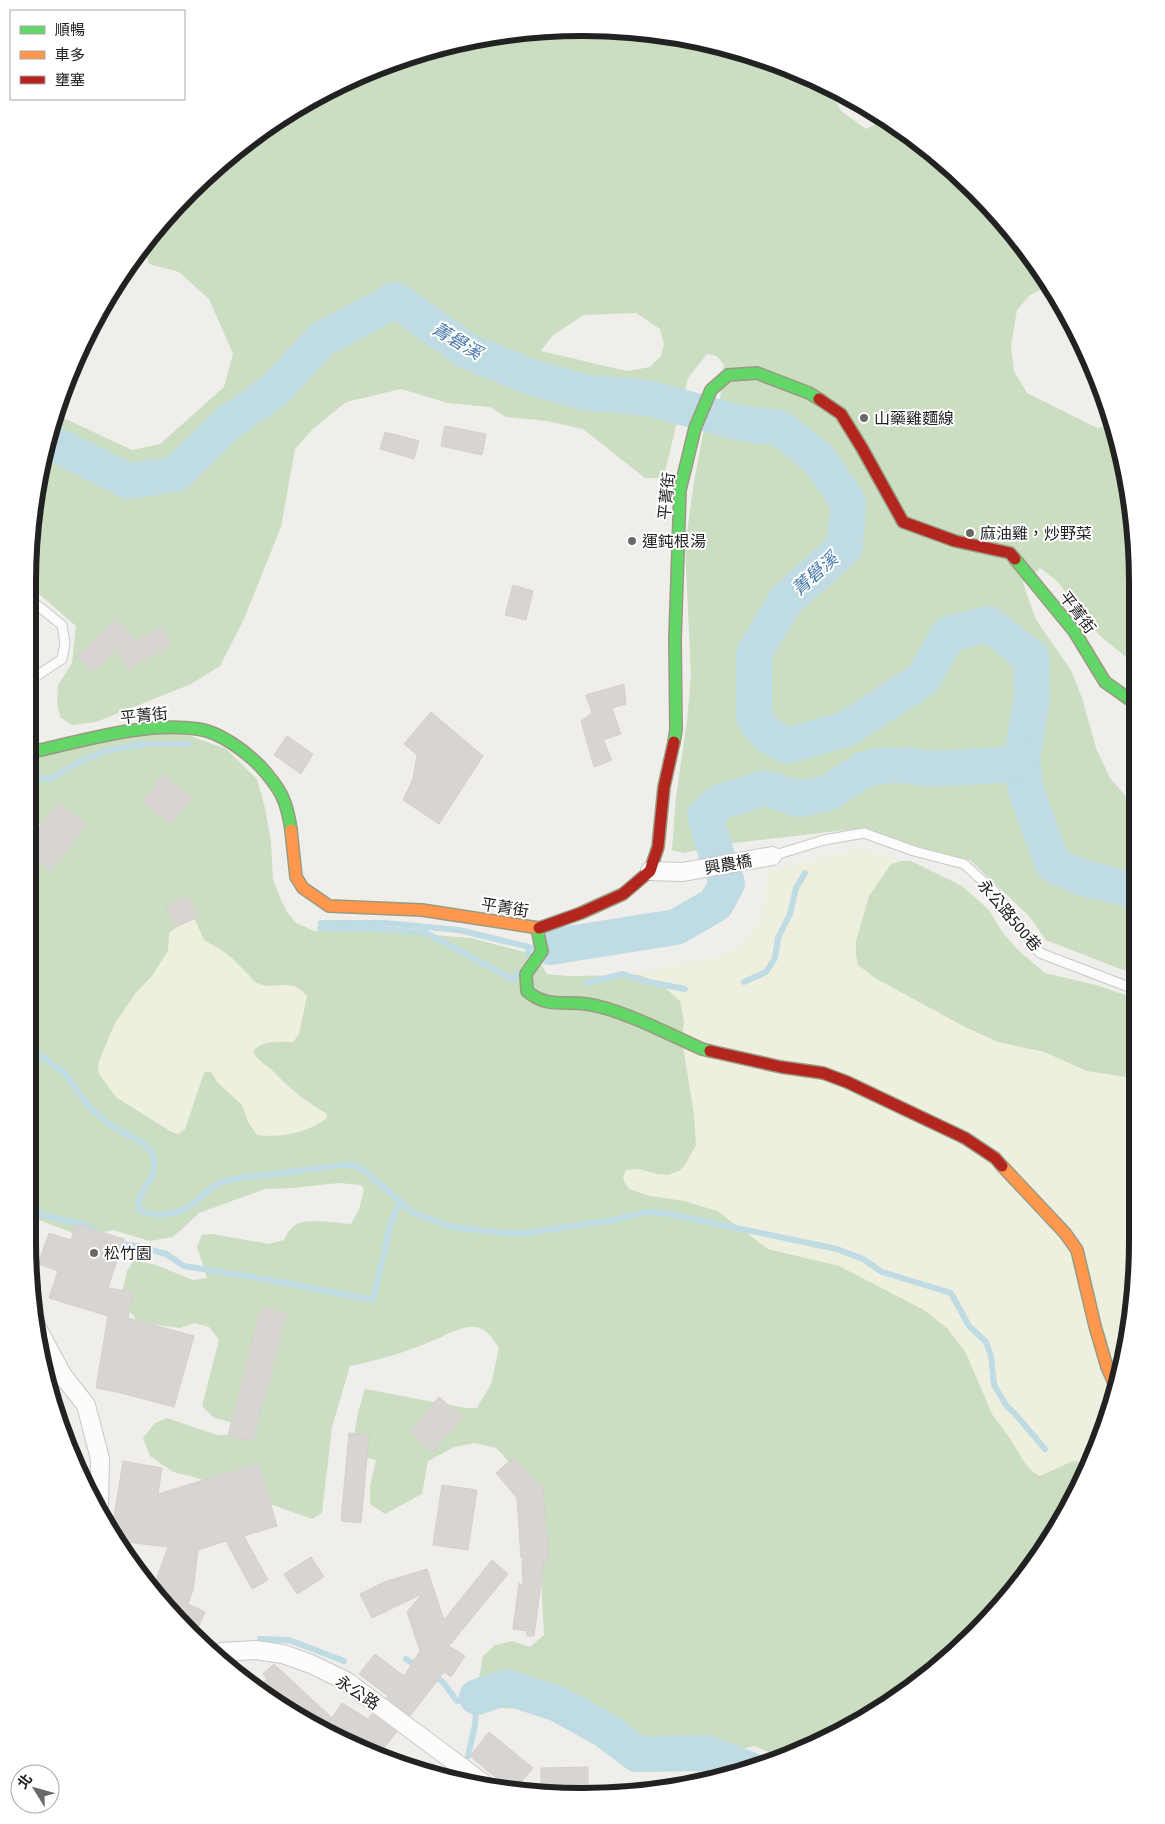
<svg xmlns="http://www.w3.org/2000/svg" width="1165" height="1824" font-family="'Fira Sans Condensed','Noto Sans TC',sans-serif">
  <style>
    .farmland { fill: #efefdf }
    .forest { fill: #cbdec1; fill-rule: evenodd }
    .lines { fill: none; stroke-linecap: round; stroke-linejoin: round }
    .stream { stroke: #bfdbe3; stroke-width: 6 }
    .river { stroke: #bfdbe3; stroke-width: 36 }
    .building { fill: #d7d4d2; stroke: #d3d0cc }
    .lane-casing { stroke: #c9c8c7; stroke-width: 11 }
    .street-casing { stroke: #c9c8c7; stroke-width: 20 }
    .fast-casing { stroke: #999a82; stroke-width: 14 }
    .slow-casing { stroke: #999a82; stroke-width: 14 }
    .jam-casing { stroke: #999a82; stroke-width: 14 }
    .lane { stroke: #fdfcfc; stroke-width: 9 }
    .street { stroke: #fdfcfc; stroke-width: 18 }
    .fast { stroke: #63d668; stroke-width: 11 }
    .slow { stroke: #ff974d; stroke-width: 11 }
    .jam { stroke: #b3261e; stroke-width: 11 }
    .poi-dot { fill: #6a6968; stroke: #fff; stroke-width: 2 }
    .labels { text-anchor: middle; stroke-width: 4; stroke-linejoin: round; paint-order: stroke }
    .poi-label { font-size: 16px; fill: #222; stroke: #fff; text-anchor: start }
    .street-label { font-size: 16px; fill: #222; stroke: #fff }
    .water-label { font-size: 18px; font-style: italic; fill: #4a7aab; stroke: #fff }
    .rim { fill: none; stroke: #222; stroke-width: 6 }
  </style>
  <rect width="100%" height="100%" fill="#f0eeeb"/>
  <g class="farmland">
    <polygon points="861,848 902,861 891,864 858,965 875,978 998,1042 1044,1052 1087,1071 1126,1077 1134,1076 1133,1314 1095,1454 1088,1468 1083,1463 1040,1476 1033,1472 1025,1463 1009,1437 992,1414 966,1353 924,1310 839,1266 768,1249 717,1211 685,1201 650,1196 629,1189 625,1183 623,1177 626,1170 639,1169 657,1174 668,1175 679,1171 691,1156 696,1145 688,1071 682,1040 661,984 640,975 659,967 713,958 739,948 757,927 764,903 768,872"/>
    <polygon points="194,918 204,940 223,951 233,959 249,975 254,982 266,986 284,985 294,986 301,990 307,996 299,1034 293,1042 258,1046 257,1059 274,1072 284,1084 299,1097 327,1114 326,1119 318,1124 288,1134 271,1137 257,1135 248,1122 236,1099 217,1082 212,1073 204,1073 184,1129 178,1134 116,1097 99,1074 98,1064 114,1025 135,994 152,976 161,963 167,951 169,933 176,927"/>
  </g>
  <g class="forest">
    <path d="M546,29L655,32L761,57L829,88L841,111L866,129L878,123L880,116L948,165L1023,245L1048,286L1030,295L1017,310L1011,346L1014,371L1027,393L1097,428L1113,425L1119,439L1136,546V665L1099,635L1057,581L1040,568L1023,583L1036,620L1071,670L1082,698L1096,748L1110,778L1135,807L1134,972L1120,969L1046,940L1029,916L970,860L954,857L892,839L864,828L734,843L683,853L672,850L676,797L687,721L691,675L685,547L694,482L703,434L720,399L724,365L717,356L707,354L688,378L665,471L658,478H645L583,429L547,421L506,417L490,407L448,403L401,389L346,402L312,430L295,449L281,527L244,619L220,666L191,684L96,722L72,725L60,717L57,702L58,685L72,663L76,626L32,588V510L55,414L132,450L160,444L224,387L233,354L209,299L179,272L149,264L145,247L165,217L244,142L337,85L439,46ZM636,313L660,329L664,344L661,356L650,367L627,371L541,351L552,336L584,315Z"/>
    <path d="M174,730L226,749L257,779L265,808L271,842L273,879L280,898L287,912L296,923L314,931H383L471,938L536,955L547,974L568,976L640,975L661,984L680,1001L684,1021L682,1040L694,1114L696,1145L685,1165L679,1171L668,1175L657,1174L639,1169L626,1170L623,1177L625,1183L629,1189L650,1196L685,1201L717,1211L768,1249L839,1266L924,1310L947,1328L966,1353L992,1414L1009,1437L1025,1463L1033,1472L1040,1476L1073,1461L1083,1463L1088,1468L1044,1550L1000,1607L891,1703L828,1739L781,1757L754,1746L725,1753L692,1752L656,1742L596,1717L558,1718L536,1711L494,1707L479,1678L483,1656L495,1645L512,1641L530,1647L544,1635L538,1524L517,1470L496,1448L475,1443L454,1447L428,1461L422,1494L385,1514L370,1504V1486L376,1460L351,1454L358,1413L365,1389L466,1408H477L491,1384L499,1348C493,1339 486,1327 474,1327C460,1326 447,1335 434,1340C407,1352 379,1360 350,1366L332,1427L322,1513L312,1519L194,1477L173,1472L150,1456L143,1438L155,1423L167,1418L217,1435H228L253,1441L286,1314L261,1308L231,1422L214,1418L202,1406L219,1340L209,1327L195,1323L180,1328L151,1324L137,1320L120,1300L127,1271L134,1260L156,1265L193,1280L207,1278L197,1247L202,1235L212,1234L269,1244L284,1240C287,1233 292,1225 299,1223C309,1219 340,1223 351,1224L359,1209L364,1190L361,1185L339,1183L293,1188L265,1189L199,1213L181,1230L172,1237L150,1241L113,1230L83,1237L32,1217V861L54,854L58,819L32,826V754ZM194,918L204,940L223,951L233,959L249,975L254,982L266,986L284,985L294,986L301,990L307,996L299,1034L293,1042C280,1042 262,1040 253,1051C258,1062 267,1065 275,1073C291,1090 307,1102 327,1114L326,1119C306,1133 280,1138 257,1135L248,1122L242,1105L217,1082L212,1073L208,1071L204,1073L185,1129L178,1134L170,1131L116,1097L99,1074L98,1064L114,1025L135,994L152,976L168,951L169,933L176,927Z"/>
    <polygon points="902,861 911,861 962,886 989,910 1002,932 1018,950 1045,973 1096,985 1134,998 1134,1076 1126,1077 1087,1071 1044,1052 998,1042 965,1027 875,978 858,965 856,955 856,941 869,896 891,864"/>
  </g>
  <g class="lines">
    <g class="stream">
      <polyline points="32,777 50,779 79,762 105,751 145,744 188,744"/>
      <polyline points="321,923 385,923 459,930 529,947 528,954"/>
      <polyline points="320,928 383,929 426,933 514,980 517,973"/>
      <polyline points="744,982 766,972 775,958 778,938 790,914 796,888 805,873"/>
      <polyline points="586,983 623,974 644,981 685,989"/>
      <path d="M32,1050L64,1072L89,1107L109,1124L144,1144L152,1152L154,1159V1173L140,1196L138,1209C155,1219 177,1215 193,1204C202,1198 208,1187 220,1183C235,1177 250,1177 266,1175C291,1172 317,1168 342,1165H354L364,1170L413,1213L452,1227L501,1233H526L614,1220L647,1212L670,1214L837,1249L863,1259L882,1272L951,1293L969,1326L986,1342L991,1356L994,1385L1006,1405L1016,1415L1045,1449"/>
      <polyline points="32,1204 43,1215 86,1225 98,1233"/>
      <polyline points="116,1243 137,1246 166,1254 184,1266 259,1278 368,1299"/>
      <polyline points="373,1300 391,1222 400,1202"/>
      <polyline points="260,1639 289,1640 344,1661"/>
      <polyline points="406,1659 420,1668"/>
      <polyline points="432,1675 443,1682 457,1701 477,1697 475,1725 468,1756"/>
    </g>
    <g class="river">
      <polyline points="48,441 128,481 176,474 227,424 275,390 322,339 396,300 467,351 531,377 583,392 648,398 740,423 780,428 818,458 848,502 845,547 785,601 754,654 754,717 766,734 787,746 846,729 922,680 949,634 988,624 1031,657 1032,697 1022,758 1026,790 1053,865 1083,878 1135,890"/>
      <polyline points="550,947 676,927 716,904 727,883 714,847 705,815 720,802 765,788 799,799 828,793 863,770 878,766 907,765 928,769 1004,765 1022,758"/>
      <polyline points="477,1697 506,1687 558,1704 605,1730 637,1754 706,1753 748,1769"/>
    </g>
  </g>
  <g class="building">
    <polygon points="445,426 486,434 482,455 441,446"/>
    <polygon points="385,432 419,441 414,459 380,449"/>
    <polygon points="513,585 533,591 526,620 505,615"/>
    <polygon points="117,619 136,640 162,626 172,645 128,669 117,649 92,672 77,656"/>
    <polygon points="624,684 626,704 612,708 621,734 603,740 612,760 594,767 581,721 592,713 586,695"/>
    <polygon points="431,712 483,756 439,824 403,800 413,779 417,755 404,744"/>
    <polygon points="287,736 313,754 301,774 274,755"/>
    <polygon points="163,775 192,798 170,825 142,802"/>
    <polygon points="58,802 87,824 51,871 32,857 32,837"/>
    <polygon points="188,896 198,917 176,927 166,905"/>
    <polygon points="76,1224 124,1239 108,1288 133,1292 128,1318 194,1336 174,1407 121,1393 96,1388 108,1316 49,1298 58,1271 38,1264 49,1233 71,1240"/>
    <polygon points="261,1307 286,1314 253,1441 228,1435"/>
    <polygon points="439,1397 462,1417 433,1452 410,1432"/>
    <polygon points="349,1433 369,1435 361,1523 341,1521"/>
    <polygon points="514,1457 539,1486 543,1486 549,1562 544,1561 534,1636 527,1636 527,1631 513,1629 519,1583 523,1586 522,1565 523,1556 521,1558 517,1498 496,1473"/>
    <polygon points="123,1461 162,1468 158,1494 259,1463 277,1526 244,1536 268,1580 252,1589 226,1541 198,1550 193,1590 188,1604 205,1612 194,1637 153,1589 168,1595 156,1580 168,1547 117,1541 110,1527 111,1517 114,1517"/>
    <polygon points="442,1485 477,1490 468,1550 433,1545"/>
    <polygon points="311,1557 324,1577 297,1594 284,1574"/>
    <polygon points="492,1560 508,1574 449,1646 465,1656 451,1677 444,1672 410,1716 387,1698 388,1696 359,1674 375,1654 404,1676 420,1651 407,1612 422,1594 372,1618 360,1594 384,1582 427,1569 444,1620"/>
    <polygon points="274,1664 332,1718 342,1703 368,1719 372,1714 397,1732 377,1756 369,1753 352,1737 330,1724 323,1731 256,1689 267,1679 263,1674"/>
    <polygon points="489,1732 533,1768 515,1789 508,1788 470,1756"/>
    <polygon points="588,1767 588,1794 541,1794 541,1768"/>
  </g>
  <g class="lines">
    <defs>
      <g id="lane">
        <polyline points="32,601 62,625 65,643 62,659 32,679"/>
        <polyline points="772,856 824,840 864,833 914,851 964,864 995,892 1040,953 1134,989"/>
      </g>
      <g id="street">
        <polyline points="650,871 683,872 772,856"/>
        <polyline points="32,1313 37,1328 63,1376 86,1405 100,1459 99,1506"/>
        <polyline points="215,1656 222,1652 256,1650 283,1654 311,1664 346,1681 483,1783"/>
      </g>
      <g id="fast">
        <polyline points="1015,559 1074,631 1105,682 1136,704"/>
        <polyline points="674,742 676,730 675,639 680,490 695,428 711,390 728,375 757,373 809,393 819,399"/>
        <path d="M32,752C82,741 147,721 198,729C220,732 245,751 260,766C280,788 287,800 291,830"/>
        <path d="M537,929L542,951L526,974L527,991C546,1008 563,1001 586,1004C622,1009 668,1034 702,1049L710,1051"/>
      </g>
      <g id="slow">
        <polyline points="291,830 296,877 303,888 329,906 422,910 539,928"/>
        <polyline points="1002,1166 1065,1233 1077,1250 1095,1326 1107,1367 1114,1383"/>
      </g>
      <g id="jam">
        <polyline points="819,399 841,414 862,448 903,522 955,541 1010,553 1015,559"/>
        <polyline points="539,928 581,913 623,894 650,871 658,847 664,787 674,742"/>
        <polyline points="710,1051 781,1067 823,1073 847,1082 965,1138 995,1158 1002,1166"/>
      </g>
    </defs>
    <use href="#lane" class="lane-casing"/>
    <use href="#street" class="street-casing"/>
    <use href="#fast" class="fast-casing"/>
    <use href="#slow" class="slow-casing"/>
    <use href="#jam" class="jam-casing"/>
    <use href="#lane" class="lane"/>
    <use href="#street" class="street"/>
    <use href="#fast" class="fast"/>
    <use href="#slow" class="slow"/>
    <use href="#jam" class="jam"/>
  </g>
  <g class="poi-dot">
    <circle cx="864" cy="418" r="5"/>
    <circle cx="970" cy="533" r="5"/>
    <circle cx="632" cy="541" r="5"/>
    <circle cx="94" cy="1253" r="5"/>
  </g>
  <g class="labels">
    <g class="poi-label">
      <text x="874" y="424">山藥雞麵線</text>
      <text x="980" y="539">麻油雞，炒野菜</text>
      <text x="642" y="547">運鈍根湯</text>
      <text x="104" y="1259">松竹園</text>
    </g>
    <g class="street-label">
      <text transform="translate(666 496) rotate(-84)" y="6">平菁街</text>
      <text transform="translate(1078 612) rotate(53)" y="6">平菁街</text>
      <text transform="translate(144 715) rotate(-6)" y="6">平菁街</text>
      <text transform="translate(728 864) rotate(-10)" y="6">興農橋</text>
      <text transform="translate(505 907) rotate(9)" y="6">平菁街</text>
      <text transform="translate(1010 915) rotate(50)" y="6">永公路500巷</text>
      <text transform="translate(358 1692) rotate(33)" y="6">永公路</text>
    </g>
    <g class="water-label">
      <text transform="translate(457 341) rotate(31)" y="6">菁礐溪</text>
      <text transform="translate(815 574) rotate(-42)" y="6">菁礐溪</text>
    </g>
  </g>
  <path d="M0 0H1165V1824H0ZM582 36H583A546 546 0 0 1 1129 582V1242A546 546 0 0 1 583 1788H582A546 546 0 0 1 36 1242V582A546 546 0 0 1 582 36Z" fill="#fff" fill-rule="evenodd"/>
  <path class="rim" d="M582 36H583A546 546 0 0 1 1129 582V1242A546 546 0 0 1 583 1788H582A546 546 0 0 1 36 1242V582A546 546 0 0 1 582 36Z"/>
  <rect x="10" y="10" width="175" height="90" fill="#ffffff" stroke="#a7a7a7"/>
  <rect x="20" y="26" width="25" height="8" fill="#63d668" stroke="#a7a7a7"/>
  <text x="55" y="35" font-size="15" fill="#222222">順暢</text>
  <rect x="20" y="51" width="25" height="8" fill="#ff974d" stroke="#a7a7a7"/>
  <text x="55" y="60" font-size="15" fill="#222222">車多</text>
  <rect x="20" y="76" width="25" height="8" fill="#b3261e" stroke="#a7a7a7"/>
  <text x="55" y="85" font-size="15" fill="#222222">壅塞</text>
  <g transform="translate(35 1789) rotate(307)"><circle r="24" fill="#ffffff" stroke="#a7a7a7"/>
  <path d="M0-4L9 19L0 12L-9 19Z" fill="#6a6968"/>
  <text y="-8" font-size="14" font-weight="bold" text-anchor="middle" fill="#222222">北</text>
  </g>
</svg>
